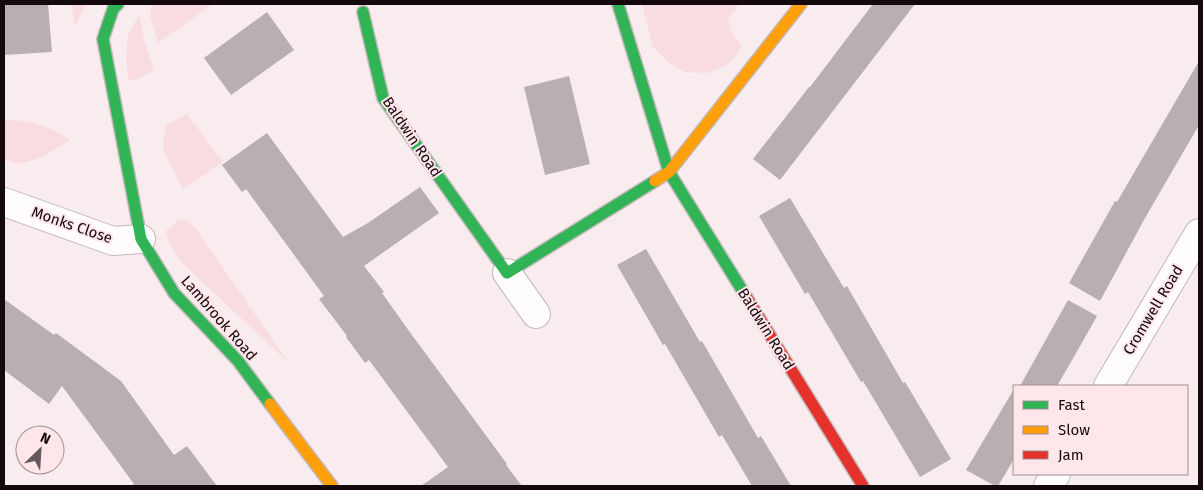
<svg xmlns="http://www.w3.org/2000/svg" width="1203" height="490" font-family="'Fira Sans',sans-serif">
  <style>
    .green { fill: #f9dce1 }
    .building { fill: #b9aeb0 }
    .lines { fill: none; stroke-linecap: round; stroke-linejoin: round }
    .street-casing { stroke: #c3b8ba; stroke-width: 30 }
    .fast-casing { stroke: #c3b8ba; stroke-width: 14 }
    .slow-casing { stroke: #c3b8ba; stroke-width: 14 }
    .jam-casing { stroke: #c3b8ba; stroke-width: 14 }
    .street { stroke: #fefcfc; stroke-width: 28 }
    .fast { stroke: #30b455; stroke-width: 11 }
    .slow { stroke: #ff9f0a; stroke-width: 11 }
    .jam { stroke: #e5322d; stroke-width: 11 }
    .labels { text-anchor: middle; stroke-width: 4; stroke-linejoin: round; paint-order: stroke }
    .street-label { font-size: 15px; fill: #140a0d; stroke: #fee6eb }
  </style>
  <rect width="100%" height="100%" fill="#f8ecee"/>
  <g class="green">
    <polygon points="71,4 86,4 75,27"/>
    <polygon points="152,4 213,4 158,43 150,15"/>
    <polygon points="642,4 739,4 728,19 731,31 742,46 738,53 727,65 707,73 685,72 668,62 653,47"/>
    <polygon points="139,15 144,38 154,71 133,81 128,79 126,57 128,35"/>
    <polygon points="187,114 223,162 183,189 164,152 163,143 166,125"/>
    <path d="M4,119C32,122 46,123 70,140L41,158L18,164L4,159Z"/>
    <polygon points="179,219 186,220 194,226 289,363 181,262 170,246 166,231"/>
  </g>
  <g class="building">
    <polygon points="4,4 48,4 52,52 4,55"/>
    <polygon points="873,4 915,4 780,180 753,159 809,87 810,87"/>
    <polygon points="267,12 294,50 231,95 204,58"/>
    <polygon points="1199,61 1199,125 1145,218 1100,301 1069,283 1115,201 1117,202"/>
    <polygon points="569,76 590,164 545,175 524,87"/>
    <polygon points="267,133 343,237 368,223 420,187 439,213 364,266 384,292 382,293 409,331 507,464 506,465 522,486 421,486 448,467 369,360 365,363 346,337 347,336 319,299 324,296 246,189 242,192 222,165"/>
    <polygon points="790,198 844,288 847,286 903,383 905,382 951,459 920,477 863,381 861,382 808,292 805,294 759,216"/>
    <polygon points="646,249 700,342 702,341 758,438 761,436 791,486 752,486 722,435 719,437 665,344 663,345 617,265"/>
    <polygon points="4,299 54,335 56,333 121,381 174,455 187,446 217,486 131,486 134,484 62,386 49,404 4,370"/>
    <polygon points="1068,300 1097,316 1075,355 1057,386 1020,386"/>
    <polygon points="1014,389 1014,459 998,486 995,486 966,470"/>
  </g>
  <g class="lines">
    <defs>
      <g id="street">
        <polyline points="4,202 113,241 141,239"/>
        <polyline points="507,273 536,314"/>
        <polyline points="1108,386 1199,233"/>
        <polyline points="1048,486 1056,474"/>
      </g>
      <g id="fast">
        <polyline points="118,4 113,9 103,39 141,239 174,293 238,361 270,404"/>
        <polyline points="618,4 669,172 747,298"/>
        <polyline points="363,12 383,98 507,273 655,181"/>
      </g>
      <g id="slow">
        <polyline points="655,181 669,172 801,4"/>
        <polyline points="270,404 332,486"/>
      </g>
      <polyline id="jam" points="747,298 863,486"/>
    </defs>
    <use href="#street" class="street-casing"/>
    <use href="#fast" class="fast-casing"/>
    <use href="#slow" class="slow-casing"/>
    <use href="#jam" class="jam-casing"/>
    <use href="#street" class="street"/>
    <use href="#fast" class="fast"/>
    <use href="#slow" class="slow"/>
    <use href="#jam" class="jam"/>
  </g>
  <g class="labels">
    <g class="street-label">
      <text transform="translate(412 137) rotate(56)" y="5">Baldwin Road</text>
      <text transform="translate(72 225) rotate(19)" y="5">Monks Close</text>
      <text transform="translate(1153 310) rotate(-59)" y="5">Cromwell Road</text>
      <text transform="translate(219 318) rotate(49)" y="5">Lambrook Road</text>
      <text transform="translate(766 329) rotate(58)" y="5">Baldwin Road</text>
    </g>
  </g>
  <rect width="1203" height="490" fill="none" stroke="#140a0d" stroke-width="10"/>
  <rect x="1013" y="385" width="175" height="90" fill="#fee6eb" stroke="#a08e92"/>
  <rect x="1023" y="401" width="25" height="8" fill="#30b455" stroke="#a08e92"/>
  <text x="1058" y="410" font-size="15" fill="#140a0d">Fast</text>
  <rect x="1023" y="426" width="25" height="8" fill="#ff9f0a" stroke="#a08e92"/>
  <text x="1058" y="435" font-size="15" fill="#140a0d">Slow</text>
  <rect x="1023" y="451" width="25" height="8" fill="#e5322d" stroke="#a08e92"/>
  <text x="1058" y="460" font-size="15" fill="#140a0d">Jam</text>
  <g transform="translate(40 450) rotate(25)"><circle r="24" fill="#fee6eb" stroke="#a08e92"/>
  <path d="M0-4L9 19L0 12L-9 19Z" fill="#64595c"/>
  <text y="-8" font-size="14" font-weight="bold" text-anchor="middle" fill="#140a0d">N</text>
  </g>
</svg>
